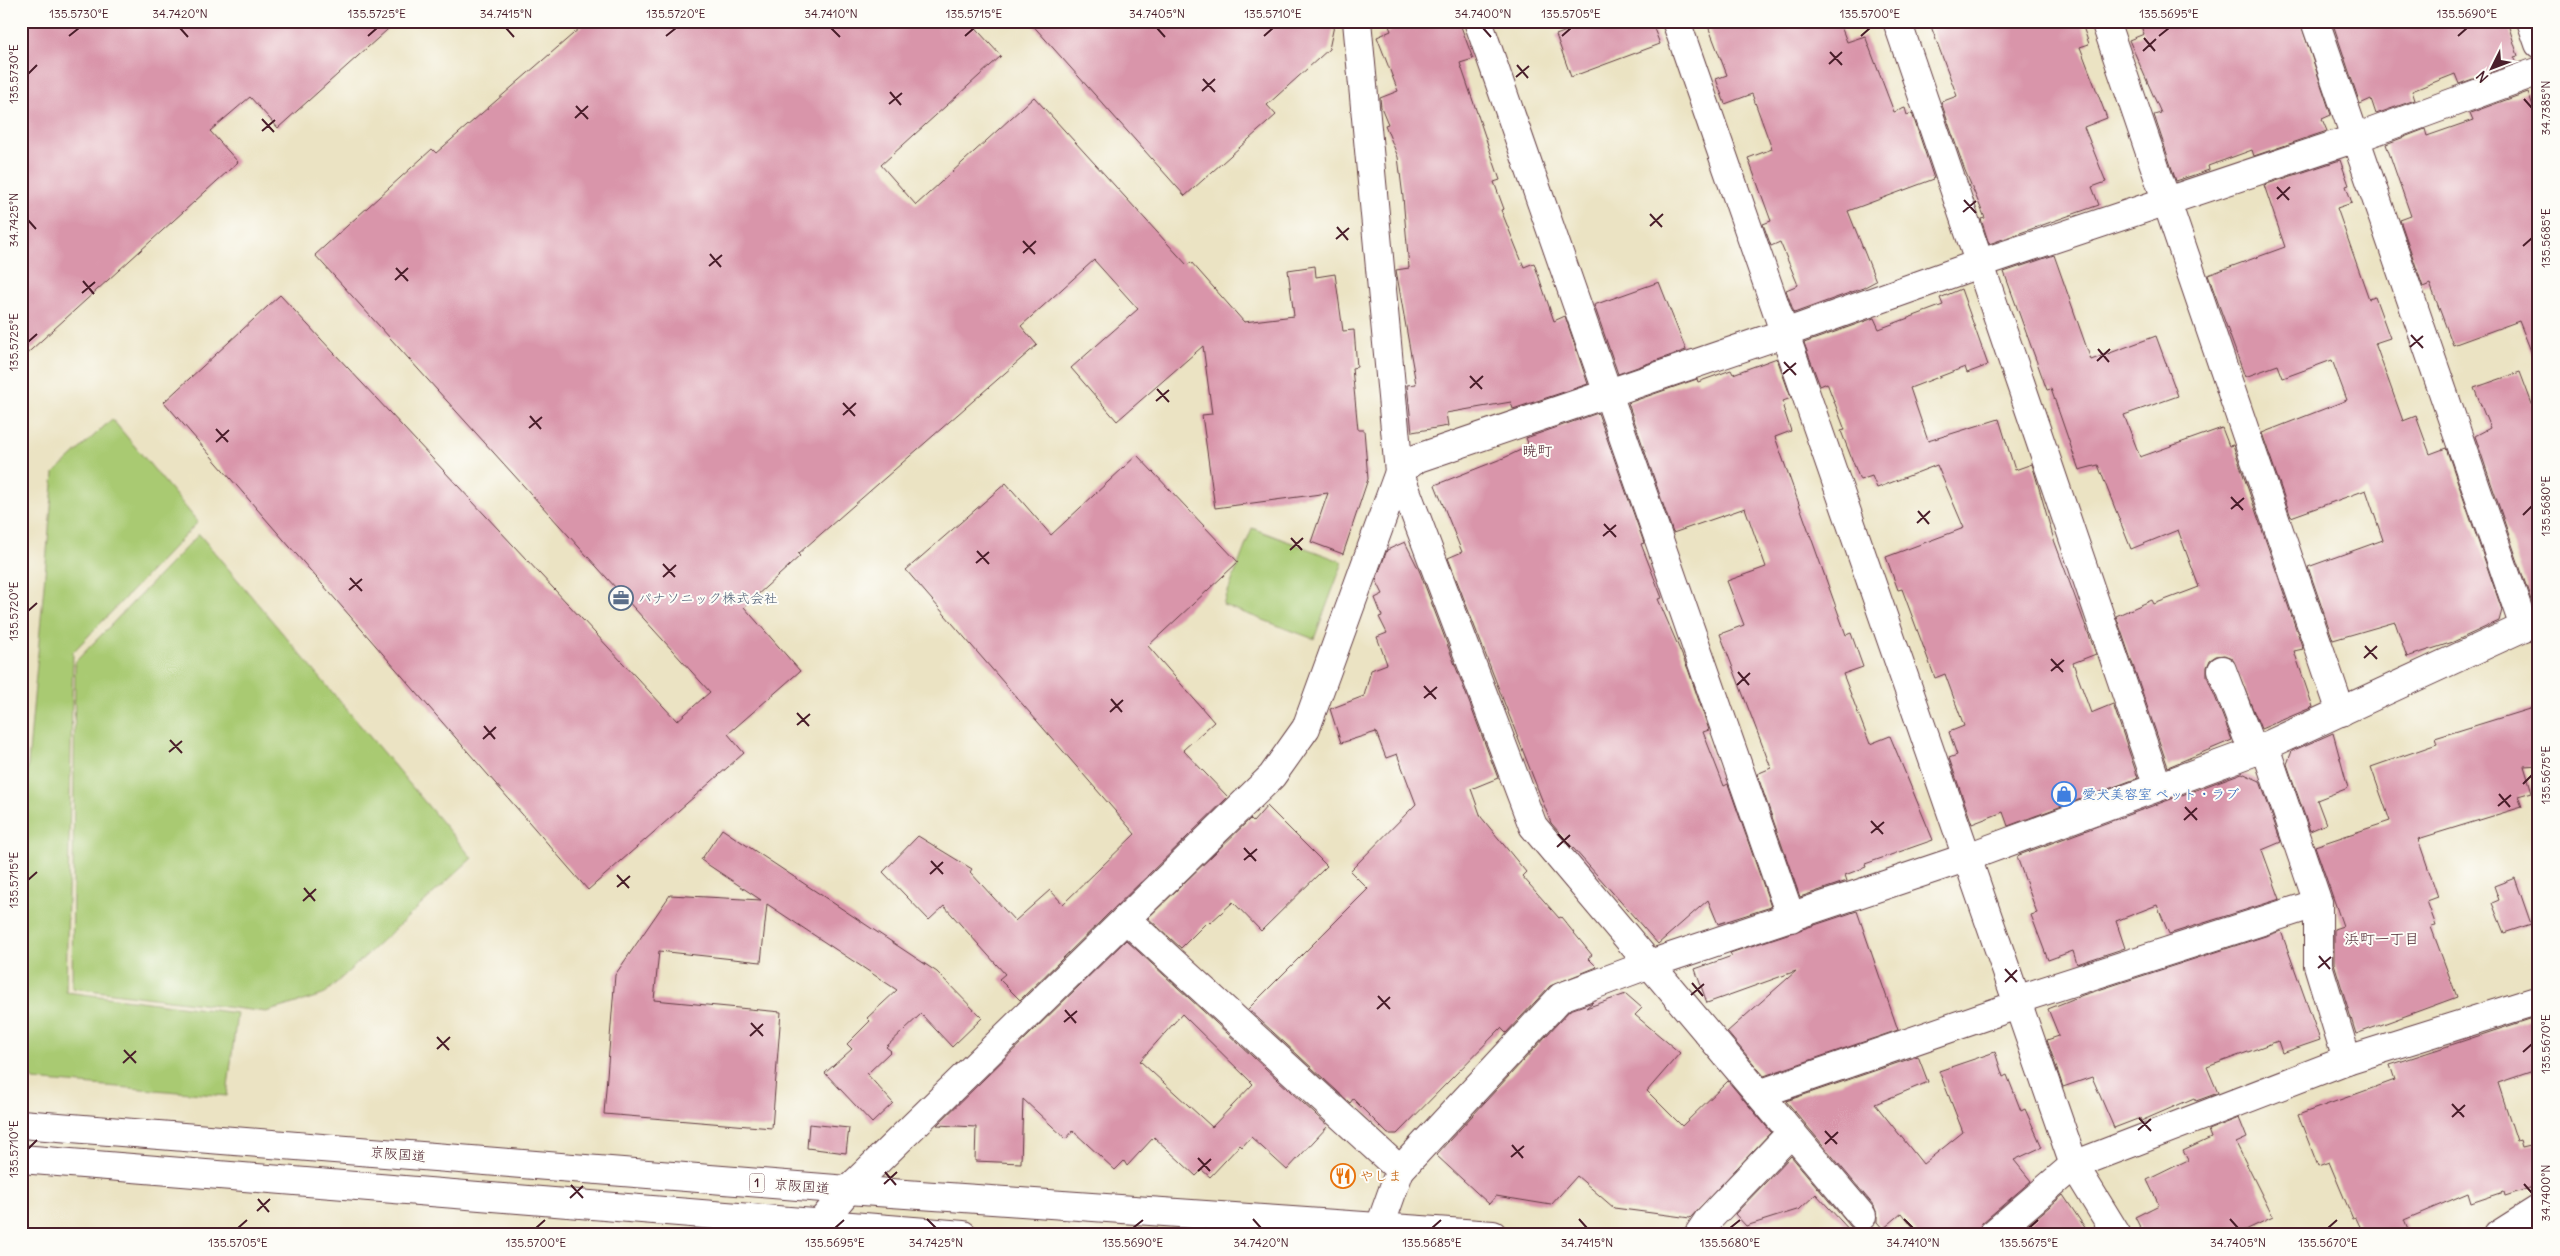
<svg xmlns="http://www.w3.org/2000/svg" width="2560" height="1256" font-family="Delius,'Klee One',sans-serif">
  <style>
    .green { fill: #a9ca72; stroke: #7a744e }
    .building { fill: #d995aa; fill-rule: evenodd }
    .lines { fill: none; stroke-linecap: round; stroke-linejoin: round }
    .street-casing { stroke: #623c42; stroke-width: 30 }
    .secondary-casing { stroke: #623c42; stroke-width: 30 }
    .highway-casing { stroke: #623c42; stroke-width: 30 }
    .street { stroke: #fff; stroke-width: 28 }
    .secondary { stroke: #fff; stroke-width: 28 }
    .highway { stroke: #fff; stroke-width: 28 }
    .ticks { fill: none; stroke: #4a1f2b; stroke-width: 2 }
    .labels { text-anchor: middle; stroke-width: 4; stroke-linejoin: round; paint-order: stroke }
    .shield { fill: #fdfcf7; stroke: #806168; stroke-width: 1 }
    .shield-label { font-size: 12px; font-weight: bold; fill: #4a1f2b }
    .service-label { font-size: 14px; fill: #4e5e75; stroke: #fdfcf7; text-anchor: start }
    .shop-label { font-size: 14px; fill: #366cbe; stroke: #fdfcf7; text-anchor: start }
    .street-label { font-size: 14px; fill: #4a1f2b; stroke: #fdfcf7 }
    .food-label { font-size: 14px; fill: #c56008; stroke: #fdfcf7; text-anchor: start }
    .neighbourhood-label { font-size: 15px; fill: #4a1f2b; stroke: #fdfcf7 }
    .neatline { fill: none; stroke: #4a1f2b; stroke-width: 2 }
    .ticks-label { font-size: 12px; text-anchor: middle; fill: #4a1f2b }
  </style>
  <rect width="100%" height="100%" fill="#fdfcf7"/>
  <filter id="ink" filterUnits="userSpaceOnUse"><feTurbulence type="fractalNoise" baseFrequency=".02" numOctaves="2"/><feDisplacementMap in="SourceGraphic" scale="10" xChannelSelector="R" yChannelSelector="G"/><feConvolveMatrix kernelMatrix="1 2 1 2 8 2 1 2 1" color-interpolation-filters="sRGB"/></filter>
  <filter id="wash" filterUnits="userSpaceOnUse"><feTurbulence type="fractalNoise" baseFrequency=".0096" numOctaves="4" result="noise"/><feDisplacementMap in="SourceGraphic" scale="20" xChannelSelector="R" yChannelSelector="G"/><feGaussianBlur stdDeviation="1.12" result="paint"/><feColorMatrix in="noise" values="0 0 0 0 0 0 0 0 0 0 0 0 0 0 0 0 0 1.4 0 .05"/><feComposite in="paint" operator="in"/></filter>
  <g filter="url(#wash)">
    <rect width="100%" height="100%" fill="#ebe3c3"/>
    <g class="green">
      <polygon points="112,419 198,522 73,652 66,992 237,1013 227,1096 33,1080 21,1068 21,805 25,798 54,473"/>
      <polygon points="1252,528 1343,562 1314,639 1223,605"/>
      <polygon points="199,534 472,858 323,995 266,1012 72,988 75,662"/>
    </g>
    <g id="blocks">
      <g class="building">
        <polygon points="21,21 397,21 278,128 250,97 210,131 238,162 21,359"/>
        <polygon points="588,21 969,21 1001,56 881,165 916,205 1034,97 1187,265 1191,262 1244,322 1294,316 1288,270 1315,266 1316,277 1335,274 1343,331 1354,330 1357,367 1352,368 1358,430 1364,430 1368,479 1343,554 1311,542 1328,493 1215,508 1202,415 1212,414 1203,346 1117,421 1071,368 1138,309 1094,260 1021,326 1037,345 798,554 800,556 744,607 800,671 728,734 744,753 588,890 164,402 280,295 677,721 710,692 315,255 432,149 436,153"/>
        <polygon points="1029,21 1335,21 1329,49 1267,105 1276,115 1185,196"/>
        <polygon points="1387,21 1459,21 1473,59 1460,63 1500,180 1494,182 1504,209 1501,210 1524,267 1534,263 1554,321 1565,316 1588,384 1513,409 1511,402 1446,413 1448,426 1412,432 1407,385 1416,384 1396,270 1409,268 1403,197 1398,157 1385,125 1388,124 1381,107 1380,98 1398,91 1377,37 1391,31"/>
        <polygon points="1593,21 1651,21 1660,44 1571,77 1556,35"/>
        <polygon points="1706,21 1839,21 1847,42 1865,36 1894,112 1905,108 1907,115 1912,113 1934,179 1848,211 1876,281 1863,288 1794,313 1786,290 1798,285 1780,242 1771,246 1763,224 1771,221 1748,158 1772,149 1752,94 1725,104 1716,79 1727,75"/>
        <polygon points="1929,21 2081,21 2089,44 2080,47 2107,118 2084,127 2106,182 2092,187 2099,205 1989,244 1981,219 1985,218 1964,168 1941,102 1957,96"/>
        <polygon points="2139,21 2300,21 2331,115 2322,119 2327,131 2254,156 2252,150 2208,166 2209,170 2176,181 2154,115 2161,113 2129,40 2144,34"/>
        <polygon points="2332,21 2507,21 2518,56 2514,57 2517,63 2459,84 2455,74 2412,91 2415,100 2376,114 2371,99 2360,104"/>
        <polygon points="2528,92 2539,122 2539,366 2537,366 2519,321 2453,345 2430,284 2423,287 2400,220 2411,216 2386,144 2425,129 2427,136 2473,120 2470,113"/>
        <polygon points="2340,160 2349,185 2346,186 2352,203 2337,208 2369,299 2375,297 2390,338 2375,343 2403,421 2416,416 2430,454 2446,448 2502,610 2499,621 2453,642 2407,657 2395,622 2333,640 2308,567 2383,540 2366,490 2291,517 2262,433 2347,400 2332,360 2283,378 2278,365 2245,377 2208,275 2285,247 2264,185"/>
        <polygon points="2054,255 2091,360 2156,336 2178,396 2124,415 2140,457 2222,428 2229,446 2233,445 2303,649 2294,651 2313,707 2261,729 2232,658 2224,655 2216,656 2210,660 2207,667 2207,676 2232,740 2168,767 2116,616 2152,600 2154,604 2199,587 2178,530 2131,549 2098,465 2079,470 2051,389 2047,390 2004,272"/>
        <polygon points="1659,282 1686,350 1618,374 1594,305"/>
        <polygon points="1961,289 1988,365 1967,373 1965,367 1910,388 1928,441 1999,419 2015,470 2032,464 2054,540 2096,654 2073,663 2091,713 2113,704 2138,778 2008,826 2003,812 1972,824 1949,758 1957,755 1949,732 1964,726 1945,674 1935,678 1902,589 1898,590 1886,557 1964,528 1937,465 1877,488 1872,476 1860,480 1841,431 1845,430 1827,383 1820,386 1804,343 1874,318 1879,329 1943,305 1940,298"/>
        <polygon points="1777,358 1791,398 1783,401 1785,406 1783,407 1791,431 1775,437 1846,635 1851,633 1863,667 1843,674 1870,744 1890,736 1933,840 1865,864 1866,867 1845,875 1847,881 1800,897 1757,774 1771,768 1720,634 1744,625 1727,581 1766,567 1745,508 1673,533 1628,403 1697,379 1698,382 1731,370 1733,374"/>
        <polygon points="2520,372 2535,412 2539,412 2539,604 2531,600 2475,436 2490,428 2474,388"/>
        <polygon points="1598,413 1644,543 1641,544 1662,598 1658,599 1688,669 1709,730 1703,732 1724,786 1728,784 1771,907 1718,924 1708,900 1658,944 1551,823 1448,558 1462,552 1435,485 1506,457 1529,446 1526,438"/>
        <polygon points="1137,455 1238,562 1148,646 1214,722 1183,750 1228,797 1020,1000 999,979 1005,974 944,906 929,920 883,872 918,836 972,869 970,872 1015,921 1050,890 1063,904 1135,834 906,570 1006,483 1051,535"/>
        <polygon points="1405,542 1419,570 1498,778 1471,789 1481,817 1526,872 1522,876 1559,918 1561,917 1592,955 1588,958 1597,967 1550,986 1506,1033 1501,1028 1397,1134 1388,1134 1353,1099 1350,1103 1248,1009 1368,889 1350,871 1416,804 1397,754 1386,758 1376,732 1341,743 1330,709 1364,696 1371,670 1387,664 1377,637 1387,633 1379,617 1382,616 1375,598 1383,594 1376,580 1387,550"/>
        <polygon points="2539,706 2539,765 2524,766 2532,792 2518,796 2522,807 2418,839 2438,897 2427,901 2436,926 2431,927 2457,997 2356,1034 2334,963 2334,929 2343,926 2315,846 2390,821 2371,767 2437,744 2435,738"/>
        <polygon points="2333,733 2348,788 2317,800 2326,824 2310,831 2287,764 2292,751"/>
        <polygon points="2242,773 2260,781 2281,842 2262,850 2280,899 2169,934 2157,905 2116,921 2125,948 2077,964 2073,951 2048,960 2031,915 2037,913 2017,857 2019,855"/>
        <polygon points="1267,806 1327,866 1261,931 1233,902 1210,923 1208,921 1181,948 1148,918 1250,819 1253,822"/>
        <polygon points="722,829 937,972 982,1018 952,1047 921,1014 886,1047 891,1051 867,1074 893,1103 872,1123 825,1073 852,1049 847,1044 870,1021 867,1018 897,990 767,904 761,962 659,951 654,1000 781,1012 772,1128 604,1114 615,975 670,895 761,900 701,860"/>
        <polygon points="2515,878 2531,924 2504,933 2492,903 2499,900 2494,886"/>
        <polygon points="1857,911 1898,1030 1764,1076 1727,1032 1796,971 1707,1003 1695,969 1732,956 1730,953"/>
        <polygon points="2281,931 2320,1040 2282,1053 2278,1041 2207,1067 2218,1093 2196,1101 2194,1098 2141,1121 2140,1118 2114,1128 2092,1077 2063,1087 2047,1040 2059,1036 2048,1009 2083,995"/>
        <path d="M1126,940L1328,1126L1287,1170L1251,1137L1242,1147L1240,1145L1210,1177L1202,1170L1196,1176L1154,1137L1127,1166L1124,1161L1115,1170L1073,1131L1066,1139L1023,1099L1021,1163L975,1161L976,1127L937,1125ZM1182,1014L1253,1084L1212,1127L1140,1061Z"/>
        <polygon points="1626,994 1642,1008 1635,1015 1680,1053 1647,1091 1682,1126 1728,1081 1771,1132 1690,1218 1614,1208 1577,1176 1551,1205 1496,1196 1489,1204 1436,1155 1570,1010 1593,1002 1586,1008"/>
        <polygon points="2539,1016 2539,1069 2498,1083 2517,1141 2520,1140 2522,1147 2539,1143 2539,1185 2505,1196 2504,1192 2471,1203 2468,1193 2404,1220 2410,1235 2364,1235 2356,1218 2353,1219 2329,1162 2318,1166 2298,1115 2395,1080 2390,1065"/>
        <polygon points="1995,1052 2003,1077 2007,1075 2021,1111 2025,1109 2042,1147 2014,1160 2031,1181 1982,1223 1977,1235 1919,1235 1902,1213 1883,1229 1877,1222 1877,1214 1874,1206 1786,1101 1918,1056 1928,1082 1875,1104 1923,1164 1963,1132 1939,1071"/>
        <polygon points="2239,1118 2247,1138 2236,1143 2273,1217 2235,1235 2144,1235 2135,1217 2159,1205 2147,1180 2188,1160 2183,1151 2211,1138 2208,1130"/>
        <polygon points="809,1124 849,1128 846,1153 807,1148"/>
        <polygon points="1791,1156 1850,1226 1857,1231 1853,1234 1816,1194 1800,1209 1746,1226 1735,1214"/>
        <polygon points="2063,1195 2090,1235 2016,1235"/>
      </g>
    </g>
  </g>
  <g filter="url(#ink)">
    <use href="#blocks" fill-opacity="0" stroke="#623c42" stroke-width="1"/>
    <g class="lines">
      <defs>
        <g id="street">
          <polyline points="1357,21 1399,472 1533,826 1862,1216"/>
          <polyline points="1478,21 1791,918"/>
          <polyline points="1676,21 2074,1165 2117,1235"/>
          <polyline points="1897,21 2158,787"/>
          <polyline points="2105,21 2341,712"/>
          <polyline points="2315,21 2524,627"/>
          <polyline points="2222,670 2253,752"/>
          <polyline points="2265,747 2318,903 2318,965 2347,1060"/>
          <polyline points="1127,920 1400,1170 1380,1226"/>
          <polyline points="2016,1000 2318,903"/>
          <polyline points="1759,1094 2017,1005"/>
          <polyline points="1400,1170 1561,997 1650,964 1965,858 2253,752 2524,627 2539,623"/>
          <polyline points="810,1235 848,1190 1272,776 1306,728 1399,472 1418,458 1785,333 1981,263 2356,138 2539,71"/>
          <polyline points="1698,1235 1708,1220 1791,1133"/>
          <polyline points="1992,1235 2074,1165 2347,1060 2539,1000"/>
          <polyline points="2498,1235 2539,1209"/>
        </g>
        <polyline id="secondary" points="2531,21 2539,44"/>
        <g id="highway">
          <polyline points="21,1124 848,1190 1493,1235"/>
          <polyline points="21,1159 963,1235"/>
        </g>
      </defs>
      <use href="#street" class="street-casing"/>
      <use href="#secondary" class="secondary-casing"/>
      <use href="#highway" class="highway-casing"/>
      <use href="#street" class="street"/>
      <use href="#secondary" class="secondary"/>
      <use href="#highway" class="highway"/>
    </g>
  </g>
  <path class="ticks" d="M180,28L188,37M506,28L514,37M831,28L840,37M1157,28L1165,37M1483,28L1491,37M69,36L79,28M368,36L377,28M666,36L676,28M965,36L974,28M1264,36L1273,28M1562,36L1571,28M1861,36L1870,28M2159,36L2169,28M2458,36L2467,28M2144,38L2155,51M2143,51L2156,39M1830,52L1842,65M1829,64L1842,52M1517,65L1528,78M28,74L37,65M1516,77L1529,66M1203,79L1215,92M1202,91L1215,79M890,92L901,105M2524,99L2532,108M889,104L902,93M576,106L588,119M575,118L588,106M262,119L274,132M262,131L275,120M2277,187L2289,200M2277,199L2290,187M1964,200L1976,213M1963,212L1976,201M1650,214L1662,227M28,220L36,229M1650,226L1663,214M1337,227L1348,240M1336,239L1349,228M1023,241L1035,254M2523,246L2532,238M1023,253L1036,241M710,254L721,267M709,266L722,255M396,268L408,281M395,280L408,268M83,281L94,294M82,293L95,282M2411,335L2423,348M28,342L37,334M2410,347L2423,336M2098,349L2109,362M2097,361L2110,349M1784,362L1796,375M1783,374L1796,363M1470,376L1482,389M1470,388L1483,376M1157,389L1169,402M1156,401L1169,390M843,403L855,416M843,415L856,403M530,416L541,429M529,428L542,417M216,429L228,442M216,442L229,430M2231,497L2243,510M2231,509L2244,498M1918,511L1929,524M2523,515L2532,506M1917,523L1930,511M1604,524L1616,537M1603,536L1616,525M1291,538L1302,550M1290,550L1303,538M977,551L989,564M976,563L989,552M663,564L675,577M663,577L676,565M350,578L362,591M349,590L362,579M28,611L37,603M2365,646L2377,659M2364,658L2377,646M2051,659L2063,672M2051,671L2064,660M1738,672L1749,685M1737,685L1750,673M1424,686L1436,699M1424,698L1437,687M1111,699L1122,712M1110,712L1123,700M797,713L809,726M797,725L810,714M484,726L495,739M483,739L496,727M170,740L182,753M169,752L182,741M2523,784L2532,775M2499,794L2510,807M2498,806L2511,795M2185,807L2197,820M2184,820L2197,808M1871,821L1883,834M1871,833L1884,822M1558,834L1570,847M1557,847L1570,835M1244,848L1256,861M1244,860L1257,849M931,861L943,874M930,874L943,862M617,875L629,888M28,880L37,872M617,887L630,876M304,888L315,901M303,901L316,889M2319,956L2330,969M2318,968L2331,957M2005,969L2017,982M2005,982L2017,970M1692,983L1703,996M1691,995L1704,984M1378,996L1390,1009M1377,1009L1390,997M1065,1010L1076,1023M1064,1022L1077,1011M751,1023L763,1036M750,1036L763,1024M437,1037L449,1050M437,1049L450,1037M124,1050L136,1063M2523,1052L2532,1044M123,1063L136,1051M2452,1104L2464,1117M2452,1117L2465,1105M2139,1118L2151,1131M2138,1130L2151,1119M1825,1131L1837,1144M1825,1144L1838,1132M1512,1145L1523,1158M28,1149L37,1140M1511,1157L1524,1146M1198,1158L1210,1171M1198,1171L1211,1159M885,1172L896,1185M884,1184L897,1172M2524,1184L2532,1193M571,1185L583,1198M570,1198L583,1186M258,1199L269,1212M257,1211L270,1199M927,1219L936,1228M1253,1219L1261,1228M1579,1219L1587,1228M1904,1219L1913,1228M2230,1219L2238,1228M238,1228L247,1220M536,1228L545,1220M835,1228L844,1220M1133,1228L1143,1220M1432,1228L1441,1220M1730,1228L1740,1220M2029,1228L2038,1220M2328,1228L2337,1220"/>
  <defs>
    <symbol id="office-ring" viewBox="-11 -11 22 22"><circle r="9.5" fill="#fdfcf7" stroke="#5c6f8a" stroke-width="1.5"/><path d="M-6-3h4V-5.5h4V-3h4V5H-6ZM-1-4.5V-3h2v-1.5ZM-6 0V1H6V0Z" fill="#5c6f8a"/></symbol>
    <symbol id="shop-ring" viewBox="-11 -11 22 22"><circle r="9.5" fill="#fdfcf7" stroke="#3f7fe0" stroke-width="1.5"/><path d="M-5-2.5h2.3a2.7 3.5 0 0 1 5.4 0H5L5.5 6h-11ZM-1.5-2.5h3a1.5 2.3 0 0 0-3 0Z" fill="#3f7fe0"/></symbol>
    <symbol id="restaurant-ring" viewBox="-11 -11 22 22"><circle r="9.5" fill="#fdfcf7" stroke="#e8710a" stroke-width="1.5"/><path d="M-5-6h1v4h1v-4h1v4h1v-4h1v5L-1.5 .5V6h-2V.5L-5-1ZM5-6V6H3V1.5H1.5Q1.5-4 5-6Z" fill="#e8710a"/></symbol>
  </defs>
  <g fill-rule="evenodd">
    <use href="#office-ring" x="607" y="584" width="28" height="28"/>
    <use href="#shop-ring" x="2050" y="780" width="28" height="28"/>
    <use href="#restaurant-ring" x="1329" y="1162" width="28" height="28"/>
  </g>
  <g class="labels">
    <rect class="shield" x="749.5" y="1173.5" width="15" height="19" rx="4"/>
    <g class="shield-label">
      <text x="757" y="1187">1</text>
    </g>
    <g class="service-label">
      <text x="638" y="603">パナソニック株式会社</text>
    </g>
    <g class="shop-label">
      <text x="2082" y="799">愛犬美容室 ペット・ラブ</text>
    </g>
    <g class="street-label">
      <text transform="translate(398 1154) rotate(5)" y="5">京阪国道</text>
      <text transform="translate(802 1186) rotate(5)" y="5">京阪国道</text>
    </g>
    <g class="food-label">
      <text x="1360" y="1181">やしま</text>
    </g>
    <g class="neighbourhood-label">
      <text x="1537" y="456">暁町</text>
      <text x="2382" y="944">浜町一丁目</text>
    </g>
  </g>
  <rect width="2560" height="1256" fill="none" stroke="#fdfcf7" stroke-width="55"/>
  <g transform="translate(2492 68) rotate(228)" stroke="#fdfcf7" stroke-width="4" paint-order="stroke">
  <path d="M0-4L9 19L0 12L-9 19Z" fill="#4a1f2b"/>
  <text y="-8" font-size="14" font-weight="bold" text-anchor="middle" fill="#4a1f2b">N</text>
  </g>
  <rect x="28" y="28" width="2504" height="1200" class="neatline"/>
  <g class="ticks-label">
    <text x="79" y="18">135.5730°E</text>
    <text x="180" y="18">34.7420°N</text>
    <text x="377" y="18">135.5725°E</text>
    <text x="506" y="18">34.7415°N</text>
    <text x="676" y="18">135.5720°E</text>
    <text x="831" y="18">34.7410°N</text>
    <text x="974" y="18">135.5715°E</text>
    <text x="1157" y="18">34.7405°N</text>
    <text x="1273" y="18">135.5710°E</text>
    <text x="1483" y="18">34.7400°N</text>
    <text x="1571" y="18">135.5705°E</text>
    <text x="1870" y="18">135.5700°E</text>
    <text x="2169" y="18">135.5695°E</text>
    <text x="2467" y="18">135.5690°E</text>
    <text transform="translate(14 74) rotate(-90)" y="4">135.5730°E</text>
    <text transform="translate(2546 108) rotate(-90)" y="4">34.7385°N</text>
    <text transform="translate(14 220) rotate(-90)" y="4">34.7425°N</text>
    <text transform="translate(2546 238) rotate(-90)" y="4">135.5685°E</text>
    <text transform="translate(14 342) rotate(-90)" y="4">135.5725°E</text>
    <text transform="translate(2546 506) rotate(-90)" y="4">135.5680°E</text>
    <text transform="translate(14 611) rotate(-90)" y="4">135.5720°E</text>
    <text transform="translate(2546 775) rotate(-90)" y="4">135.5675°E</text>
    <text transform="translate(14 880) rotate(-90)" y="4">135.5715°E</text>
    <text transform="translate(2546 1044) rotate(-90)" y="4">135.5670°E</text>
    <text transform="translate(14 1149) rotate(-90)" y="4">135.5710°E</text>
    <text transform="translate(2546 1193) rotate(-90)" y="4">34.7400°N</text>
    <text x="238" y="1247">135.5705°E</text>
    <text x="536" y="1247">135.5700°E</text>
    <text x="835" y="1247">135.5695°E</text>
    <text x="936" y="1247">34.7425°N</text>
    <text x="1133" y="1247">135.5690°E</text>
    <text x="1261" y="1247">34.7420°N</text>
    <text x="1432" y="1247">135.5685°E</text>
    <text x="1587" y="1247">34.7415°N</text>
    <text x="1730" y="1247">135.5680°E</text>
    <text x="1913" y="1247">34.7410°N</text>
    <text x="2029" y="1247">135.5675°E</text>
    <text x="2238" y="1247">34.7405°N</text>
    <text x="2328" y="1247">135.5670°E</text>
  </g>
</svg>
